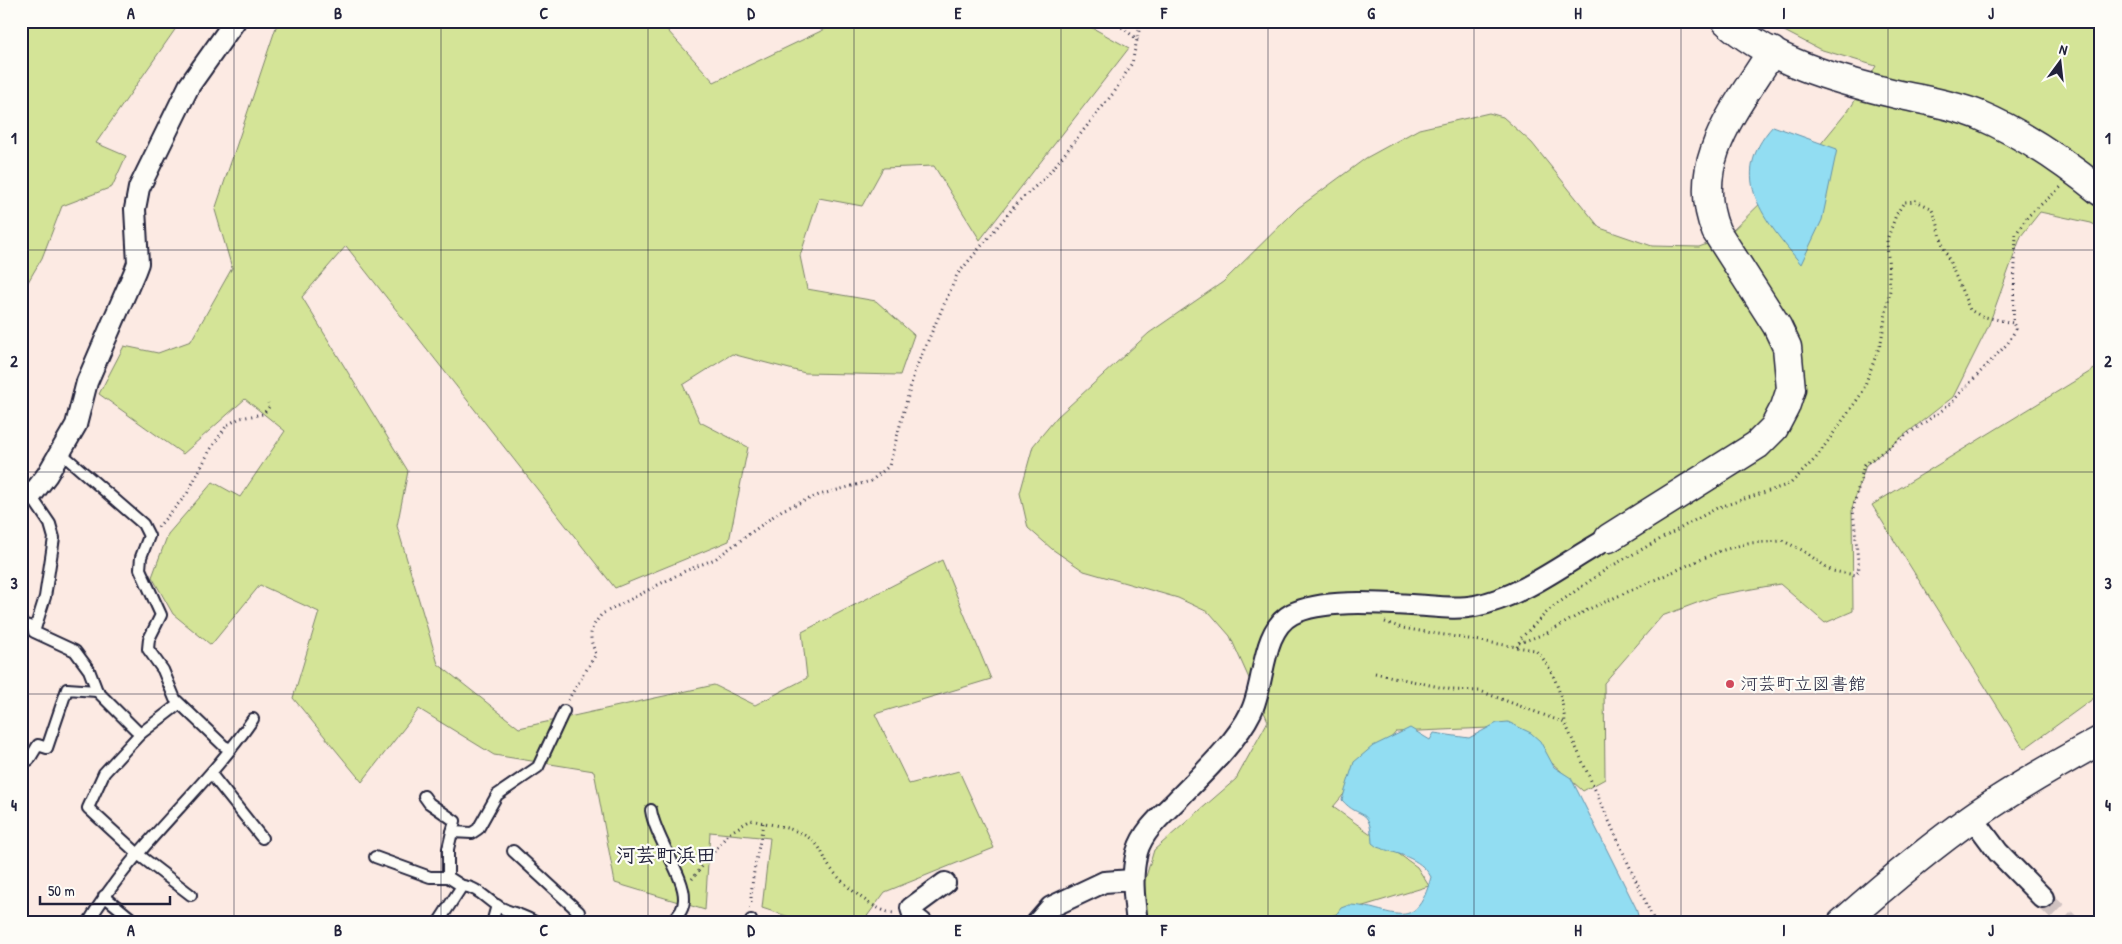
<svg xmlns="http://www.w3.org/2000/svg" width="2122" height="944" font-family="'Patrick Hand','Klee One',sans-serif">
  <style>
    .green { fill: #d4e497; stroke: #7b8369 }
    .water { fill: #92ddf2; stroke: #6592a9 }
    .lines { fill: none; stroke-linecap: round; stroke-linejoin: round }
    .street-tunnel { stroke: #d0c2c1; stroke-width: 20; stroke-dasharray: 20 10; stroke-linecap: butt }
    .lane-casing { stroke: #22223b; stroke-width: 14 }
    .street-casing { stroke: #22223b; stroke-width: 24 }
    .secondary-casing { stroke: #22223b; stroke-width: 31 }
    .path { stroke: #22223b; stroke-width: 3; stroke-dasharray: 1 4; stroke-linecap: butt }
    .lane { stroke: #fdfcf7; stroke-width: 10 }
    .street { stroke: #fdfcf7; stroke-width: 20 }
    .secondary { stroke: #fdfcf7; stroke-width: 28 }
    .grid { fill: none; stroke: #22223b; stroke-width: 1; stroke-opacity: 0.55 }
    .poi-dot { fill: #d1495b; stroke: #fdfcf7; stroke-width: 2 }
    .labels { text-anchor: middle; stroke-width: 4.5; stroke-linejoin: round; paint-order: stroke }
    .poi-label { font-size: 18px; fill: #22223b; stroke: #fdfcf7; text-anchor: start }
    .quarter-label { font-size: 20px; font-weight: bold; fill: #22223b; stroke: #fdfcf7 }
    .neatline { fill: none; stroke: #22223b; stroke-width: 2 }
    .grid-label { font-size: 16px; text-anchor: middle; font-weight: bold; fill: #22223b }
  </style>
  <rect width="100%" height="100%" fill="#fceae3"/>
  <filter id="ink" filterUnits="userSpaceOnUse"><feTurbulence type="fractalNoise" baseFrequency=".02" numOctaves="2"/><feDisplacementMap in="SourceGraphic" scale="10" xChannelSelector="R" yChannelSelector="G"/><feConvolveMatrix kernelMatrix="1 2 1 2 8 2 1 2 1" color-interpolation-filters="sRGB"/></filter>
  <g filter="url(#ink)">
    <g class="green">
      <polygon points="21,21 181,21 96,143 126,156 112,187 62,206 42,258 21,294"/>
      <polygon points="283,21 659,21 714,82 842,21 1080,21 1129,48 980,240 934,166 883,168 862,206 819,198 800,256 807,289 876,301 914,335 900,375 805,373 732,354 683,385 700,422 748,447 729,541 615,588 346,246 302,297 408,471 397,526 438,664 519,728 714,685 755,705 807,678 802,632 942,560 991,679 875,714 909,784 959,771 994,848 885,892 862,923 808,923 762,908 770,838 710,832 705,910 615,883 594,771 494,755 419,709 362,782 293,698 319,612 260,585 211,645 173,614 152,577 168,534 213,482 240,497 285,431 245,399 183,454 99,394 124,346 158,353 191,341 232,268 215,210 276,27"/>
      <polygon points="1765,21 2101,21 2101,228 2091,223 2040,212 2021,236 1988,327 1953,397 1866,465 1852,508 1853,611 1825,623 1780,584 1718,595 1662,616 1604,683 1605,779 1583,791 1512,727 1396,732 1333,807 1417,867 1429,886 1317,920 1316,923 1132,923 1154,850 1236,779 1268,721 1230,636 1210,613 1178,598 1084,571 1052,549 1028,528 1020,493 1033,446 1057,417 1149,333 1223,282 1298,208 1366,158 1419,129 1489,113 1503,117 1532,143 1600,228 1652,246 1699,247 1726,237 1819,146 1851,107 1876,66 1819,49"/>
      <polygon points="2101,365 2101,693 2024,749 1872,505"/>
    </g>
    <g class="water">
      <path d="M1773,126L1837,149L1822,220L1801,264C1765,220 1726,178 1773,126Z"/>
      <path d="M1508,722L1531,733L1540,741L1554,767L1571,778L1636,908L1640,923H1330L1341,908L1349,905C1391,906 1415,938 1431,877C1420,857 1397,854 1377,847L1372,843C1370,804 1360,821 1342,800L1354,762L1373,746L1410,728L1430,740L1434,733L1469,738L1497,723Z"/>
    </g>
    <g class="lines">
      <polyline class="street-tunnel" points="2043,898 2069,923"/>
      <defs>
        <g id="lane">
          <polyline points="61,453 143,524 149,536 141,557 140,569 161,615 149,639 148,649 163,670 175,699 224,746 231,749"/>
          <polyline points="31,496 50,524 54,538 45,597 34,632 75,651 89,670 97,691 140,734"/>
          <polyline points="21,624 34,627"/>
          <polyline points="179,704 140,734 104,773 88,808 139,855 191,895"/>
          <polyline points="21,760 29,760 38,745 47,748 67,689 97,691"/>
          <polyline points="211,774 262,838"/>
          <polyline points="424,796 429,803 455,821 452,832"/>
          <path d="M651,810C655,838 685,876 684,899C684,910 678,915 671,923"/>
          <polyline points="513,851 579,912 569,923"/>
          <polyline points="375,857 430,877 448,877"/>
          <path d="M462,886C477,887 484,897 496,905C508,913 524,914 536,923"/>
          <polyline points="104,896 132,919"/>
          <polyline points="751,920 751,923"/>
          <path d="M88,923C132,847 204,791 253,719"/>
          <polyline points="438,923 462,886 448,877 448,849 452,832 472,833 478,829 497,795 538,767 564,711"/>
          <polyline points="492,923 497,905"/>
        </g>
        <g id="street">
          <polyline points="21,494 31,496 47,475 76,425 87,382 135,271 138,263 135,209 139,188 189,86 235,21"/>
          <polyline points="1972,817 1998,852 2043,898"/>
          <polyline points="922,923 914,917 911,908 945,883"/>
          <polyline points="1037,923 1051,907 1104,882 1132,880"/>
          <path d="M1137,923C1134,898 1131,876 1137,852C1143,831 1161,816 1176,801C1200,776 1236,743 1251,712C1265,684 1261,630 1292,614C1321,599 1378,603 1411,605C1433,606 1454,610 1475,606C1525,596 1565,562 1609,538"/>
        </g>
        <g id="secondary">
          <path d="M1726,21C1768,60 1837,80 1892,93C1921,100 1951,104 1979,115C2024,134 2064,162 2101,192"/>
          <path d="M1609,538L1757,445L1774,428L1785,407L1791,389L1787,347L1777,326L1716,231C1688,162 1737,108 1772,51"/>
          <path d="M1842,923C1884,886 1927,849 1973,817C2014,788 2057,764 2101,740"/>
        </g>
      </defs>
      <use href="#lane" class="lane-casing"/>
      <use href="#street" class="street-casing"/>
      <use href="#secondary" class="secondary-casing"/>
      <g class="path">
        <polyline points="1114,21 1138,40"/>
        <polyline points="158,527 187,494 210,450 227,425 240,418 263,414 269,407 268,403"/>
        <path d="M1385,622L1402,628L1535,650C1554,667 1563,698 1565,723"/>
        <polyline points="1519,643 1547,633 1589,609 1720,551 1748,543 1783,541 1802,550 1832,571 1856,575 1859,571 1853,509 1864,465 1948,406 2008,343 2016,329 2013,323"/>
        <polyline points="1517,647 1521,638 1550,609 1608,568 1717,508 1790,484 1816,458 1862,393 1881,342 1890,290 1887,240 1896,215 1904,202 1916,201 1931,208 1937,221 1943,246 1970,310 1981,316 2013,323 2016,234 2028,216 2061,187"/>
        <polyline points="1375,673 1453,690 1480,691 1565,723 1655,923"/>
        <path d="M568,700L596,654C588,636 589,629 602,614L685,571L715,559L782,510L819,495L871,481L889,466L915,370L957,275L1019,201L1046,177L1115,91L1132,63L1141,21"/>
        <path d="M692,879L729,833L751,820C771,825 797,827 813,841C823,849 824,861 832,870C844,885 876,913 895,913"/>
        <path d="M751,908C750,880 759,851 763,823"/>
      </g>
      <use href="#lane" class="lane"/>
      <use href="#street" class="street"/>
      <use href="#secondary" class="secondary"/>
    </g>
  </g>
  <path class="grid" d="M234,21V923M441,21V923M648,21V923M854,21V923M1061,21V923M1268,21V923M1474,21V923M1681,21V923M1888,21V923M21,250H2101M21,472H2101M21,694H2101"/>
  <circle class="poi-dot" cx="1730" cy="684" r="5"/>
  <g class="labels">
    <g class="poi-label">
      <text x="1740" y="690">河芸町立図書館</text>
    </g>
    <g class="quarter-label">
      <text x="666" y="862">河芸町浜田</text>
    </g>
  </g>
  <rect width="2122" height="944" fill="none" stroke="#fdfcf7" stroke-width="55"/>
  <g transform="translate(2060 62) rotate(15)" stroke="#fdfcf7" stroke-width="4" paint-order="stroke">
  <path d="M0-4L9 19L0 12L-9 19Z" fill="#22223b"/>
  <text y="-8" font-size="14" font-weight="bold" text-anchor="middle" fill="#22223b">N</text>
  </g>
  <path d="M40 896v8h130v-8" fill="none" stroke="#22223b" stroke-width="2.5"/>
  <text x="48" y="896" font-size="15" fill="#22223b" stroke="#fdfcf7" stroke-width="4" paint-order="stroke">50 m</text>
  <rect x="28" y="28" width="2066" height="888" class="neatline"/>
  <g class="grid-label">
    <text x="131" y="19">A</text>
    <text x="338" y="19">B</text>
    <text x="544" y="19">C</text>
    <text x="751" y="19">D</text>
    <text x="958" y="19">E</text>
    <text x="1164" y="19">F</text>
    <text x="1371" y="19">G</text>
    <text x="1578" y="19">H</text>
    <text x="1784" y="19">I</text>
    <text x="1991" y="19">J</text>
    <text x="14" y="144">1</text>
    <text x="2108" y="144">1</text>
    <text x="14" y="367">2</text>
    <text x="2108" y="367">2</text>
    <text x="14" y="589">3</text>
    <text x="2108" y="589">3</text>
    <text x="14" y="811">4</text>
    <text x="2108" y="811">4</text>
    <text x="131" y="936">A</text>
    <text x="338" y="936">B</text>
    <text x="544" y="936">C</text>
    <text x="751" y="936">D</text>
    <text x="958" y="936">E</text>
    <text x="1164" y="936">F</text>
    <text x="1371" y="936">G</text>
    <text x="1578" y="936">H</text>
    <text x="1784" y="936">I</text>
    <text x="1991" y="936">J</text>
  </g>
</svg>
